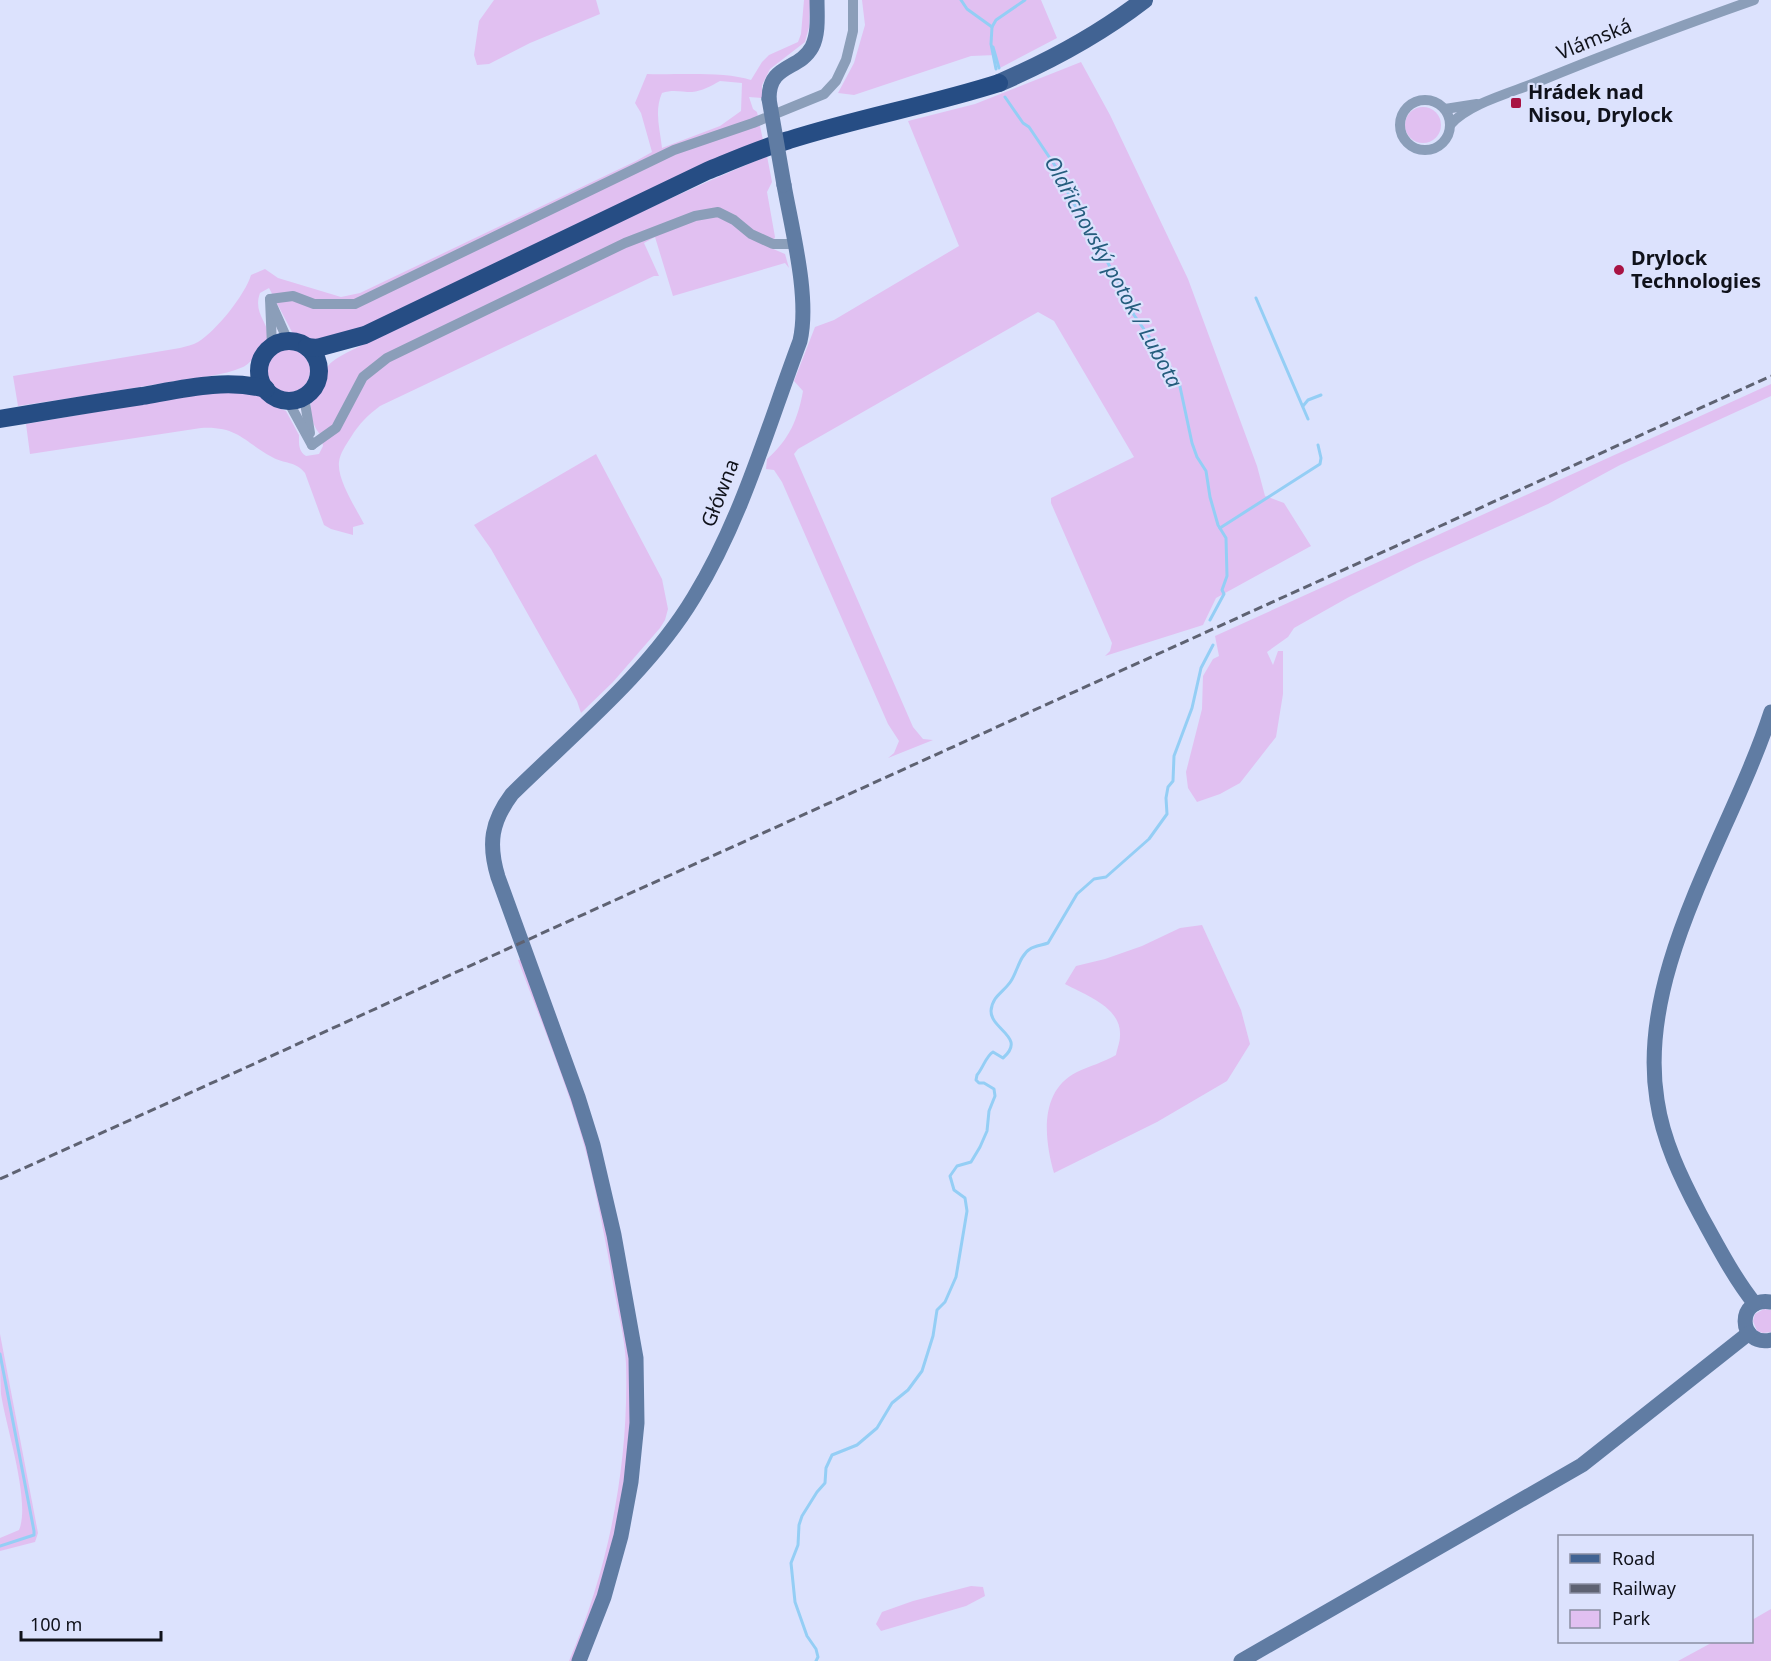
<svg xmlns="http://www.w3.org/2000/svg" width="1771" height="1661" font-family="'Noto Sans',sans-serif">
  <style>
    .green { fill: #e1c0f1; fill-rule: evenodd }
    .lines { fill: none; stroke-linecap: round; stroke-linejoin: round }
    .stream { stroke: #94cef5; stroke-width: 3 }
    .street { stroke: #8b9eb9; stroke-width: 10 }
    .secondary { stroke: #607ca3; stroke-width: 15 }
    .primary { stroke: #416393; stroke-width: 18 }
    .highway { stroke: #264d84; stroke-width: 18 }
    .rail { stroke: #5e6272; stroke-width: 3; stroke-dasharray: 9 4.5; stroke-linecap: butt }
    .secondary-bridge { stroke: #607ca3; stroke-width: 15 }
    .poi-dot { fill: #a81343; stroke: #dce2fd; stroke-width: 2 }
    .labels { text-anchor: middle; stroke-width: 4.5; stroke-linejoin: round; paint-order: stroke }
    .street-label { font-size: 20px; fill: #10121b; stroke: #dce2fd }
    .poi-label { font-size: 20px; font-weight: bold; fill: #10121b; stroke: #dce2fd; text-anchor: start }
    .water-label { font-size: 21px; font-style: italic; fill: #255d7e; stroke: #dce2fd }
  </style>
  <rect width="100%" height="100%" fill="#dce2fd"/>
  <g class="green">
    <polygon points="494,0 596,0 600,14 530,43 489,64 477,65 474,55 479,21"/>
    <path d="M804,0H810L809,27L805,42L770,69L762,85V98L749,97L753,109L757,112L763,140L342,337L316,343L293,334L269,288L260,293C252,315 272,324 267,340C265,345 249,365 243,367C223,376 198,377 176,381C124,390 71,398 18,406L13,376L180,348C186,346 193,345 198,342C216,331 245,295 251,275L265,269L278,278L341,297L360,293L636,161L652,152L641,113L635,103L647,74C676,75 724,71 751,80L762,62L769,55L798,42L801,34ZM720,81L742,83L741,111L720,126L662,148C660,129 654,111 662,93C673,89 681,92 692,92C702,91 711,86 720,81Z"/>
    <polygon points="862,0 1041,0 1057,38 1000,68 996,55 971,56 854,95 838,93 854,63 865,25"/>
    <path d="M1081,62L1110,115L1188,279L1257,466L1265,496L1284,503L1311,546L1216,598L1203,625L1105,656L1110,651L1112,643L1051,503V498L1134,457L1054,321L1038,312L798,449L794,454L913,727L923,739L933,740L888,758L894,753L899,741L888,724L782,482L774,470L766,469L767,459C789,440 798,419 803,391L794,381L815,327L834,320L959,246L908,121L975,104Z"/>
    <circle cx="1423" cy="125" r="18"/>
    <path d="M767,156L772,182L767,192L775,237L771,248L785,254L789,268L785,263L673,296L655,237L644,243L659,276H654L380,406C368,415 359,424 351,437C346,445 340,453 339,462C337,480 356,508 364,524L353,527V535L331,529L324,525L305,473C296,461 284,464 272,457C244,442 238,426 201,428L30,454L26,424L230,389L259,392L271,405L286,411L299,435C299,443 298,451 306,456L319,454L323,446L321,435C313,428 308,410 312,399C314,393 320,389 322,383C324,379 323,373 326,369C330,361 341,356 348,352C487,285 625,216 767,156Z"/>
    <circle cx="288" cy="371" r="22"/>
    <polygon points="1771,384 1771,396 1620,465 1548,504 1417,563 1349,597 1294,628 1288,637 1267,652 1273,665 1278,651 1283,651 1283,694 1276,737 1240,783 1220,794 1197,802 1188,788 1186,772 1202,709 1203,676 1213,659 1219,656 1215,636"/>
    <polygon points="596,454 662,579 668,609 665,620 660,628 613,682 581,713 577,701 491,549 474,525"/>
    <path d="M1202,925L1241,1010L1250,1044L1227,1081L1157,1122L1054,1173C1044,1138 1039,1091 1077,1072C1090,1066 1104,1062 1116,1055C1117,1049 1120,1042 1120,1036C1122,1007 1085,995 1065,984L1076,966L1105,959L1142,946L1180,928Z"/>
    <path d="M524,958L593,1161L631,1361V1444L617,1533L576,1661H569C609,1568 629,1465 626,1364C625,1337 617,1309 613,1283C606,1243 598,1202 589,1163C571,1093 543,1027 518,960Z"/>
    <polygon points="1764,1309 1771,1310 1771,1332 1763,1333 1757,1331 1753,1321 1755,1314"/>
    <path d="M0,1334L38,1533L35,1542L0,1551V1538L19,1530C31,1502 6,1427 1,1394C0,1375 0,1353 0,1334Z"/>
    <polygon points="971,1586 983,1587 985,1596 966,1606 881,1631 876,1624 882,1612 913,1601"/>
    <polygon points="1771,1609 1771,1661 1678,1661 1713,1642 1752,1642 1752,1620"/>
  </g>
  <g class="lines">
    <g class="stream">
      <polyline points="961,0 967,9 992,27 991,44 996,69"/>
      <polyline points="992,27 996,20 1025,0"/>
      <polyline points="993,47 999,68"/>
      <polyline points="1005,97 1023,123 1029,127 1060,173 1070,198 1093,233 1134,315 1169,365 1179,382 1192,443 1197,457 1206,471 1210,497 1218,525 1226,538 1227,576 1222,590 1224,594 1210,620"/>
      <polyline points="1256,298 1308,419"/>
      <polyline points="1303,406 1308,400 1321,395"/>
      <polyline points="1220,528 1320,464 1321,458 1318,445"/>
      <polyline points="0,1354 34,1531 34,1535 0,1546"/>
      <path d="M816,1661L818,1657L816,1649L807,1636L795,1602L791,1563L798,1545L799,1525L802,1516L817,1492L825,1483L826,1468L832,1455L857,1445L877,1428L892,1403L908,1390L922,1371L933,1336L937,1310L945,1302L956,1277L967,1211L965,1198L954,1190L950,1176L957,1166L971,1162L980,1147L987,1131L989,1111L995,1096L994,1089L984,1083H979L976,1080L977,1075C983,1068 986,1056 993,1052L1003,1058C1027,1037 991,1030 991,1011C992,996 1004,992 1011,981C1017,972 1020,955 1030,949C1034,946 1043,945 1048,943L1077,894L1094,879L1106,877L1149,839L1167,814L1166,798L1168,787L1173,781L1174,756L1192,708L1201,668L1213,645"/>
    </g>
    <g class="street">
      <circle cx="1425" cy="125" r="25"/>
      <polyline points="1445,109 1477,104"/>
      <path d="M1450,125C1468,104 1510,93 1535,83C1608,53 1680,26 1754,0"/>
      <polyline points="270,299 293,296 314,304 355,304 674,150 753,123 824,94 836,81 846,60 853,31 853,0"/>
      <polyline points="270,299 272,346"/>
      <polyline points="272,305 288,341"/>
      <polyline points="304,397 310,433"/>
      <polyline points="288,401 312,445"/>
      <polyline points="312,445 336,428 363,377 387,358 625,243 695,216 718,212 734,220 751,234 773,244 794,244"/>
    </g>
    <g class="secondary">
      <path d="M769,99C769,63 799,71 812,47C819,33 817,15 817,0"/>
      <path d="M1771,1302C1736,1296 1737,1347 1771,1340"/>
      <path d="M1755,1304C1734,1278 1716,1243 1700,1214C1681,1178 1663,1141 1657,1100C1636,970 1732,833 1771,712"/>
      <path d="M579,1661L604,1597L621,1536L631,1482L637,1423L636,1358L614,1235L593,1145L578,1097L498,877C488,844 491,822 512,794C574,733 649,672 694,597C742,519 768,426 800,341C810,298 792,230 784,185"/>
      <polyline points="1241,1661 1582,1465 1749,1333"/>
    </g>
    <path class="primary" d="M999,83C1050,61 1100,34 1144,0"/>
    <g class="highway">
      <circle cx="289" cy="371" r="30"/>
      <path d="M307,347L317,348L365,335L707,171C734,160 761,148 789,140C858,118 930,105 999,83"/>
      <path d="M0,419C47,411 95,403 142,396C182,389 226,378 266,389"/>
    </g>
    <polyline class="rail" points="0,1179 1771,376"/>
    <polyline class="secondary-bridge" points="769,99 784,185"/>
  </g>
  <g class="poi-dot">
    <rect x="1510" y="97" width="12" height="12" rx="3"/>
    <circle cx="1619" cy="270" r="6"/>
  </g>
  <g class="labels">
    <g class="street-label">
      <text transform="translate(1594 39) rotate(-22)" y="7">Vlámská</text>
      <text transform="translate(720 493) rotate(-69)" y="7">Główna</text>
    </g>
    <g class="poi-label">
      <text x="1528" y="99">Hrádek nad<tspan x="1528" dy="23">Nisou, Drylock</tspan></text>
      <text x="1631" y="265">Drylock<tspan x="1631" dy="23">Technologies</tspan></text>
    </g>
    <g class="water-label">
      <text transform="translate(1113 272) rotate(61)" y="7">Oldřichovský potok / Lubota</text>
    </g>
  </g>
  <rect x="1558" y="1535" width="195" height="108" fill="#dce2fd" stroke="#8a8fa3" stroke-width="1.5"/>
  <rect x="1570" y="1554" width="30" height="9" fill="#416393" stroke="#8a8fa3" stroke-width="1.5"/>
  <text x="1612" y="1565" font-size="18" fill="#10121b">Road</text>
  <rect x="1570" y="1584" width="30" height="9" fill="#5e6272" stroke="#8a8fa3" stroke-width="1.5"/>
  <text x="1612" y="1595" font-size="18" fill="#10121b">Railway</text>
  <rect x="1570" y="1610" width="30" height="18" fill="#e1c0f1" stroke="#8a8fa3" stroke-width="1.5"/>
  <text x="1612" y="1625" font-size="18" fill="#10121b">Park</text>
  <path d="M21 1631v9h140v-9" fill="none" stroke="#10121b" stroke-width="3"/>
  <text x="30" y="1631" font-size="18" fill="#10121b" stroke="#dce2fd" stroke-width="4.5" paint-order="stroke">100 m</text>
</svg>
